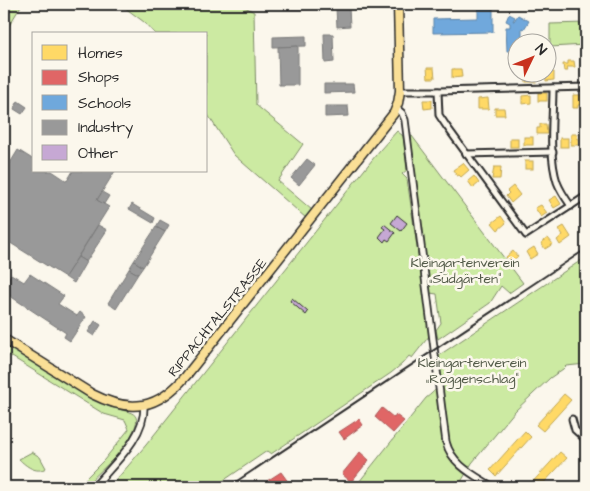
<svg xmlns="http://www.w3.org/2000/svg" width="590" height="491" font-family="'Architects Daughter',sans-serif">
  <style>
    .green { fill: #cceaa2; stroke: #7c8a66 }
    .homes { fill: #ffd966; stroke: #bfa554 }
    .shops { fill: #e06666; stroke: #aa5454 }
    .schools { fill: #6fa8dc; stroke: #5b82a7 }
    .industry { fill: #999; stroke: #787878 }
    .building { fill: #c6a8d4; stroke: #2b2b2b }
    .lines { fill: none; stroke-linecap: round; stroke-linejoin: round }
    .minor-casing { stroke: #2b2b2b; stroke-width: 9 }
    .tertiary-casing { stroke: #2b2b2b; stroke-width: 9 }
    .primary-casing { stroke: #2b2b2b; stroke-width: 11 }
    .minor { stroke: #fbf7ec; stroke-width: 5 }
    .tertiary { stroke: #fbf7ec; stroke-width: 5.5 }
    .primary { stroke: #fadf96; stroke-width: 8 }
    .rail { stroke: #2b2b2b; stroke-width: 2 }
    .labels { text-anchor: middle; stroke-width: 5; stroke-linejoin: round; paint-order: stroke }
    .park-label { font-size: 14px; fill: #535b49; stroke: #fbf7ec }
    .street-label { font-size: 14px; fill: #2b2b2b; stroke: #fbf7ec }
  </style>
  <rect width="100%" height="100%" fill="#fbf7ec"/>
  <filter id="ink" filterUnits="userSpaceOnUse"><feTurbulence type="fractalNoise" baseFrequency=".02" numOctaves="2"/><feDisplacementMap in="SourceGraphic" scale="10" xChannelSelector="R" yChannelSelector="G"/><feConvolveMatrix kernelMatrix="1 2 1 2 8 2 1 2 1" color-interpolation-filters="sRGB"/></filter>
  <g filter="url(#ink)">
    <g class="green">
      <polygon points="6,4 22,4 4,34 4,8"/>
      <polygon points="120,4 240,4 254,12 256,105 303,144 278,181 312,210 306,218 234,155 206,112 206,34 155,34 144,22"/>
      <polygon points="585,23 585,45 550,47 550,24"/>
      <polygon points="397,131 403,136 407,170 402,174 407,179 430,335 412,358 409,356 402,364 391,373 271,454 267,451 214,487 110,487 146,445 380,150"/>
      <polygon points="412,136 523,283 509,293 501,286 490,303 438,339 436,330 441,323 437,294 430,293 409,137"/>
      <path d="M586,257V364L566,366L563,369L550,378L515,411L472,463L458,487H355L426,398C445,384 441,377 438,356Z"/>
      <path d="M4,342L105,405C130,415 148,407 128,441L133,440L84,487H77L104,460L129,429L125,420L104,414L4,352Z"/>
      <path d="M32,452L40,457L46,468C36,474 26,466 19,459Z"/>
    </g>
    <g class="homes">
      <polygon points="568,61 574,61 575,67 567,67 568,71 564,71 563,64 568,64"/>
      <polygon points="427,68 434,68 435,78 428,78"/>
      <polygon points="452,69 461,69 462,77 452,78"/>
      <polygon points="545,72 554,72 554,80 546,81"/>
      <rect x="526" y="73" width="10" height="9"/>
      <rect x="538" y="93" width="9" height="8"/>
      <polygon points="531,95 531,103 522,104 522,96"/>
      <polygon points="573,95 584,95 584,105 578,105 578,108 573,108"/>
      <polygon points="488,98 489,109 478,109 478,99"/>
      <polygon points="423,100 432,100 432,108 424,109"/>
      <polygon points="495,108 504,108 505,115 495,115"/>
      <polygon points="540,124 546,124 547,134 537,134 537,128 540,128"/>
      <polygon points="571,134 577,134 579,145 571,145"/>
      <rect x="524" y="137" width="9" height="8"/>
      <rect x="510" y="138" width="8" height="9"/>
      <rect x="560" y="138" width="8" height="9"/>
      <rect x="525" y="161" width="8" height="8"/>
      <polygon points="463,163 469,170 461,177 459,175 457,176 453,170"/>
      <polygon points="494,167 501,167 500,179 492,179"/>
      <polygon points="474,176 479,183 473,188 468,181"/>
      <polygon points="513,186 520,195 511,203 506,196 509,193 507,191"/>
      <polygon points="556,196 561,204 554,208 549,200"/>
      <polygon points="541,205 547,213 541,217 535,208"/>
      <polygon points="501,216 506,223 498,230 492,223"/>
      <polygon points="564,226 571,237 560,245 557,240 563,235 559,229"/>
      <polygon points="548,238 553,244 545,249 541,243"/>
      <polygon points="534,247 538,254 530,259 526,252"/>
      <polygon points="513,251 518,257 510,262 506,257"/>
      <polygon points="564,394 571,400 543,431 536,425"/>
      <polygon points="525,431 531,437 496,476 490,470"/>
      <polygon points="560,452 567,458 540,487 528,487"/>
    </g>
    <g class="shops">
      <polygon points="382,408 394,418 396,415 404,421 393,433 375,417"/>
      <polygon points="359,419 363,425 344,439 339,432"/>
      <polygon points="360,452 369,460 351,482 342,474"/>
      <polygon points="281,472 289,483 283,487 271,487 267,481"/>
    </g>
    <g class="schools">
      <polygon points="478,4 493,4 493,32 433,33 433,19 478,18"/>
      <polygon points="509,14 515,17 513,21 514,21 518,15 529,21 524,29 522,28 522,39 517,39 518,51 507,51 506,27 510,27 510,23 506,21"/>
    </g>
    <g class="industry">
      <rect x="291" y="4" width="19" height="5"/>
      <polygon points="336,8 349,8 350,26 337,27"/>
      <polygon points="324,34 333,34 334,62 325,63"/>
      <polygon points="306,36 306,46 273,47 273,37"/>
      <polygon points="298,46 298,85 279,85 278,47"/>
      <polygon points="324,84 353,84 354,92 324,93"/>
      <polygon points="18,101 27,107 22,114 14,109"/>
      <polygon points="325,106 348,106 349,116 325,117"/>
      <polygon points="18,150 34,160 34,171 52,171 67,181 73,171 115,171 97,200 109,207 65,277 4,239 4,173"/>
      <polygon points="307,159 315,165 299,185 291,178"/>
      <polygon points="102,192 109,196 104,204 97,200"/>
      <polygon points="132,204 155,218 153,223 129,209"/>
      <polygon points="160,220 169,225 165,232 156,227"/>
      <polygon points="98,225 107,230 86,262 78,257"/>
      <polygon points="156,227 165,232 143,267 134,261"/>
      <polygon points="78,257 86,262 74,283 65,277"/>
      <polygon points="134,261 143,267 138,274 129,269"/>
      <polygon points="129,269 138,274 116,309 108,303"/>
      <polygon points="11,274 24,282 30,274 64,296 58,304 77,316 80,312 86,317 70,341 64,337 66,333 4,292 4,285"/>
      <polygon points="95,321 101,325 94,336 88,332"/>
    </g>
    <g class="building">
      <polygon points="397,215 407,223 401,231 391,223"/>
      <polygon points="384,224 395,233 389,241 386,239 384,242 379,237 385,229 382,227"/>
      <polygon points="292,298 308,312 306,315 290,301"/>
    </g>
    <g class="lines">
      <defs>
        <g id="minor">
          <path d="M553,88C553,118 548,153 557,182C560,190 566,199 571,206"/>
          <polyline points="400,91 438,91 586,87"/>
          <polyline points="438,91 439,115 447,127 526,235 586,196"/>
          <polyline points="466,154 553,152"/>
          <polyline points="572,419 575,430 586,440"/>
        </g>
        <g id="tertiary">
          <path d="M396,108L402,113L405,120L446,442C452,465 474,475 493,487"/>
          <path d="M94,487C113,464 145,438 144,406"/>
        </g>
        <path id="primary" d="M4,339L92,394C131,414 158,409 186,376L394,113L398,103L400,91L398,4"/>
      </defs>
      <use href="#minor" class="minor-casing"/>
      <use href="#tertiary" class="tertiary-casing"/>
      <use href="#primary" class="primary-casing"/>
      <use href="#minor" class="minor"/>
      <use href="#tertiary" class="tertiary"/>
      <use href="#primary" class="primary"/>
      <polyline class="rail" points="228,487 586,249"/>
    </g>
  </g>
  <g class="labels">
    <g class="park-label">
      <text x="465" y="267">Kleingartenverein<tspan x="465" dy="16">„Südgärten“</tspan></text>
      <text x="472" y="367">Kleingartenverein<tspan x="472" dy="16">„Roggenschlag“</tspan></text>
    </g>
    <g class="street-label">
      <text transform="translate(217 317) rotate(-51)" y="5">RIPPACHTALSTRASSE</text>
    </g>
  </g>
  <rect width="590" height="491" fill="none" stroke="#fbf7ec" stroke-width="20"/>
  <rect x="10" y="10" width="570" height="471" fill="none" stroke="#2b2b2b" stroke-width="2" filter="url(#ink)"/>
  <rect x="32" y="32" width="175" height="140" fill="#fbf7ec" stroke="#a8a59f"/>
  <rect x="42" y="45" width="25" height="15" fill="#ffd966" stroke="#a8a59f"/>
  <text x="78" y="58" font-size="15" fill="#2b2b2b">Homes</text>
  <rect x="42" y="70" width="25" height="15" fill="#e06666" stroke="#a8a59f"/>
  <text x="78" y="82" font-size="15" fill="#2b2b2b">Shops</text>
  <rect x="42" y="95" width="25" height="15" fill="#6fa8dc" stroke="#a8a59f"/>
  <text x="78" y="108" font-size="15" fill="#2b2b2b">Schools</text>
  <rect x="42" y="120" width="25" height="15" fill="#999999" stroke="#a8a59f"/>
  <text x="78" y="132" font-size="15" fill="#2b2b2b">Industry</text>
  <rect x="42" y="145" width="25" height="15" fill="#c6a8d4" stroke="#a8a59f"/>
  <text x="78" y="158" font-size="15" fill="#2b2b2b">Other</text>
  <g transform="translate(532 58) rotate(47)"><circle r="24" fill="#fbf7ec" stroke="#a8a59f"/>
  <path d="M0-4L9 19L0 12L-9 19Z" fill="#c8321e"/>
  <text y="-8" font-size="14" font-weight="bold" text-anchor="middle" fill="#2b2b2b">N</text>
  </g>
</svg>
